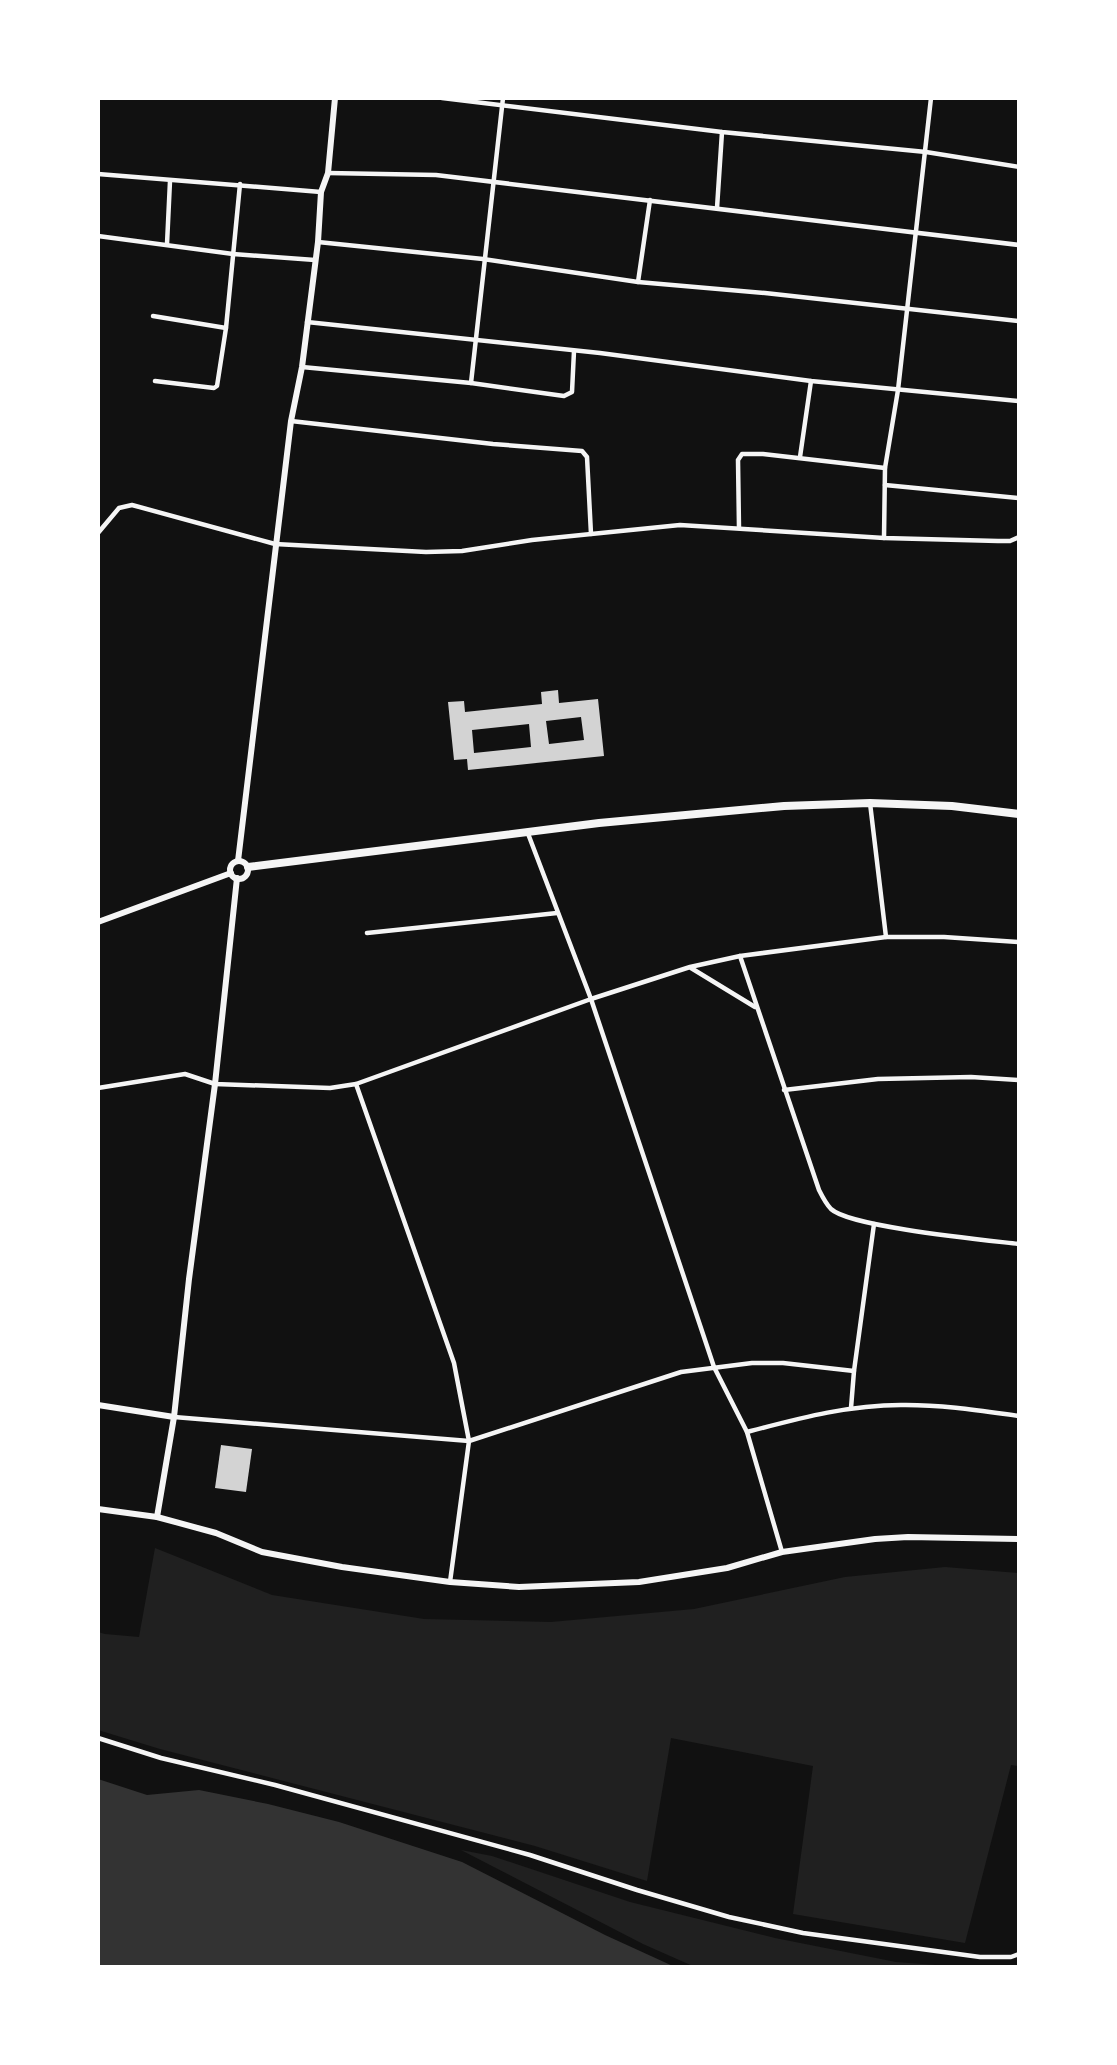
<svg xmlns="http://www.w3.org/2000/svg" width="1117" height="2065" font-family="Rubik,sans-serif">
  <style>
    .green { fill: #202020 }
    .water { fill: #333 }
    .building { fill: #d3d3d3; fill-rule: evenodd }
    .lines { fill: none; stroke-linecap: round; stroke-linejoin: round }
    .minor { stroke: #f5f5f5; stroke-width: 4.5 }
    .tertiary { stroke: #f5f5f5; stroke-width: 6 }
    .trunk { stroke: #f5f5f5; stroke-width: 8 }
  </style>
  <rect width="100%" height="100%" fill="#111"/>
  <g class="green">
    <polygon points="155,1548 272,1595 424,1619 551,1622 694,1609 845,1577 945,1567 1019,1573 1019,1766 1011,1765 965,1943 793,1914 813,1766 671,1738 647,1881 535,1846 160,1749 98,1730 98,1632 105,1634 139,1637"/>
    <polygon points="461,1850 492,1856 630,1902 775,1938 896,1962 962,1967 695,1967 643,1944"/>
  </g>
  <polygon class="water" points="98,1779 147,1795 199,1790 268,1804 339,1822 462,1862 605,1935 675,1967 98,1967"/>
  <g class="building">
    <path d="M558,690L559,703L598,699L604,756L468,770L467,759L454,760L448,702L464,701L465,712L542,704L541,692ZM581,717L584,740L549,744L546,721ZM529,724L531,747L474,753L472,730Z"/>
    <polygon points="221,1445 252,1449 246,1492 215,1488"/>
  </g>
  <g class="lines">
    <g class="minor">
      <polyline points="442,98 722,132 926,152 1019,167"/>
      <polyline points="328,173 436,175 1019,245"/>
      <polyline points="98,174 321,192"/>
      <polyline points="717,208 722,132"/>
      <polyline points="98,236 233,254 315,260"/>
      <polyline points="318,242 483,259 638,282 765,293 1019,321"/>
      <polyline points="167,244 170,181"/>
      <polyline points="638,282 650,200"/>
      <polyline points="153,316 226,328"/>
      <polyline points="307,322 600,353 811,381 1019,401"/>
      <polyline points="302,367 471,383 564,396 572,392 574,351"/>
      <polyline points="155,381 214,388 217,386 226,328 240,184"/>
      <polyline points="471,383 503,98"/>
      <polyline points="291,421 493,444 582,451 587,457 591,534"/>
      <polyline points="800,457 811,381"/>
      <polyline points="885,485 1019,498"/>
      <polyline points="739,528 738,460 742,454 763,454 885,468"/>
      <polyline points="98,533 119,508 132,505 275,544 426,552 462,551 532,540 680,525 884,538 998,541 1010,541 1019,537"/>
      <polyline points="884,538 885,468 898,390 931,98"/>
      <polyline points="870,803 886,937"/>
      <polyline points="527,831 591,999 714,1367 747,1432 782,1552"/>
      <polyline points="367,933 557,913"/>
      <path d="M740,956L819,1190C822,1196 826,1204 831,1209C850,1227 985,1240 1019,1244"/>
      <polyline points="691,968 755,1007"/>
      <polyline points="356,1084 454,1363 469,1441 450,1582"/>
      <polyline points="98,1088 185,1074 215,1084 330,1088 356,1084 591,999 690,967 740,956 886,937 944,937 1019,942"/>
      <polyline points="784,1090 878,1079 971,1077 1019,1080"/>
      <polyline points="851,1408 854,1371 874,1224"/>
      <polyline points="174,1417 469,1441 681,1372 752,1363 783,1363 854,1371"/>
      <path d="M747,1432C800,1418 852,1404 906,1405C944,1405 982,1411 1019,1416"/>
      <polyline points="98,1738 161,1758 275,1785 530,1855 637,1890 729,1917 803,1933 980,1957 1011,1957 1019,1954"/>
    </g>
    <g class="tertiary">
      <polyline points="238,861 291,421 302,367 318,242 321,192 328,173 335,98"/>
      <circle cx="239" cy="870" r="9"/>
      <polyline points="98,922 231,873"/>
      <polyline points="98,1405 174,1417"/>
      <polyline points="98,1509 157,1517 216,1533 262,1552 342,1567 450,1582 519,1587 639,1582 727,1568 782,1552 875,1539 908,1537 1019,1539"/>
      <polyline points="157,1517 174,1417 189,1279 215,1084 237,878"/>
    </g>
    <polyline class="trunk" points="248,867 599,823 784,806 870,803 952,806 1019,814"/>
  </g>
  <rect width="1117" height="2065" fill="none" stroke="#ffffff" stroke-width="200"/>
</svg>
